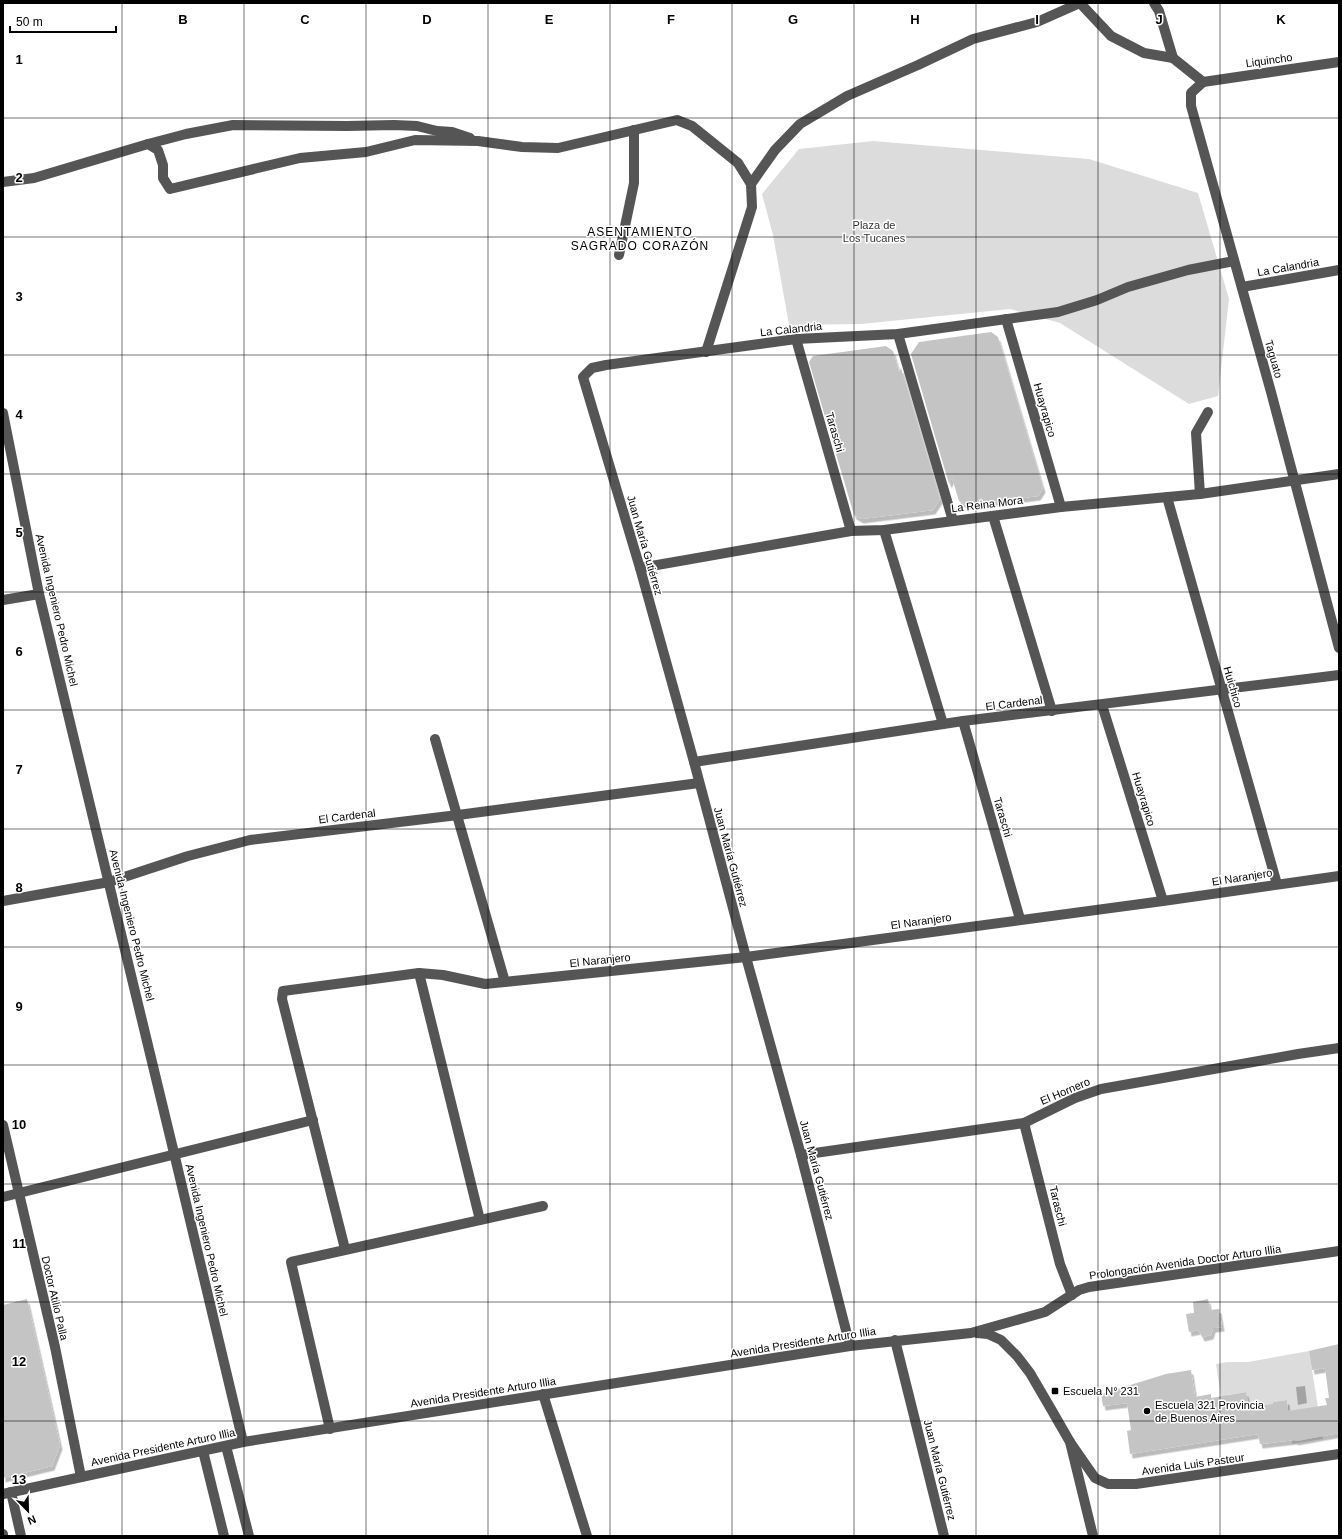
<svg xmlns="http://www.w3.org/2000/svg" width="1342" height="1539" font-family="Arial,sans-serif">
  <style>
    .green { fill: #dcdcdc }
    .water { fill: #a3a3a3 }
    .building { fill: #c4c4c4; filter: url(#shadow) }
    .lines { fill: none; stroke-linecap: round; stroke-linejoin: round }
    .minor { stroke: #555; stroke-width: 10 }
    .grid { fill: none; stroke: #000; stroke-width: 1; stroke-opacity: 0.55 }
    .poi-dot { fill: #000; stroke: #fff; stroke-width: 1.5 }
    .labels { text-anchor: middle; stroke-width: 3; stroke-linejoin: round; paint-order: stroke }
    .street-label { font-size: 11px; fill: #000; stroke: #fff }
    .park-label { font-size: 11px; fill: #333; stroke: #fff }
    .poi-label { font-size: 11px; fill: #000; stroke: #fff; text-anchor: start }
    .neighbourhood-label { font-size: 12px; letter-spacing: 1px; fill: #000; stroke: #fff }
    .grid-label { font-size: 13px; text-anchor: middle; font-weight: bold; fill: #000; stroke: #fff; stroke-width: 3; stroke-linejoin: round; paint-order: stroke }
  </style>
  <defs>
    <filter id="shadow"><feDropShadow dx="2.5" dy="4.5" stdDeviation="0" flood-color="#0004"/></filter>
  </defs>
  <rect width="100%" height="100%" fill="#fff"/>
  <g class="green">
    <polygon points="873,141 1089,159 1198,193 1229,299 1218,396 1189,404 1060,323 1010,309 861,324 789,325 773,235 762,194 799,149"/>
    <path d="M1309,1351L1323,1439L1292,1444L1287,1400L1273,1402V1407C1264,1404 1257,1404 1249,1411L1246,1392L1227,1395L1230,1416L1224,1417L1216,1364L1227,1362H1248Z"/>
  </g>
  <polygon class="water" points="1305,1386 1307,1403 1298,1405 1296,1387"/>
  <g class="building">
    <polygon points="991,332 998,337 1043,488 1038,496 966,505 959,501 952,478 949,484 911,354 919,342"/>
    <polygon points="886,346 893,351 899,372 901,368 940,499 933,510 861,519 854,515 809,362 813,356"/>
    <polygon points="27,1299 60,1445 52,1466 3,1478 3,1305"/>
    <polygon points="1208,1299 1210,1310 1219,1309 1222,1327 1213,1328 1211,1335 1202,1337 1199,1330 1189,1332 1186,1314 1194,1313 1193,1302"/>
    <polygon points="1339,1344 1339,1433 1296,1441 1295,1440 1260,1444 1258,1434 1130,1454 1127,1431 1131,1430 1127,1403 1103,1406 1101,1394 1166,1374 1191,1370 1195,1397 1211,1394 1211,1398 1246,1392 1249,1407 1273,1404 1273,1402 1287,1400 1288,1411 1327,1405 1325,1398 1329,1398 1325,1368 1312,1370 1309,1351"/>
  </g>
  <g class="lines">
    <g class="minor">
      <polyline points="1080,3 1111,36 1144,53 1173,58"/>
      <polyline points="1154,3 1159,11 1173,58 1203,82"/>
      <polyline points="1203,82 1191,93 1191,106 1271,392 1339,648"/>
      <polyline points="1203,82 1339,62"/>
      <polyline points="148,144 186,134 233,125 347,126 394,125 417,126 437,131 452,132 470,138"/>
      <polyline points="3,182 34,178 148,144 158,150 163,165 163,178 170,189 300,158 366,152 415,140 478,141 522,147 558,148 677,120 692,126 738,163 751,184 752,207 706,352"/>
      <polyline points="751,184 775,150 800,124 847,96 918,65 973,39 1037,22 1080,3"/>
      <polyline points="619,255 634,183 634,130"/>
      <polyline points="1242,287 1339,270"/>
      <polyline points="1006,319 1061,507"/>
      <polyline points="898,334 953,521"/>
      <polyline points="796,339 851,531"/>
      <polyline points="3,413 39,594 174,1153 243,1442"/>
      <polyline points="1200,494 1196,433 1208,412"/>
      <polyline points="1167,497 1277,884"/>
      <polyline points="993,516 1052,711"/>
      <polyline points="884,530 943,724"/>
      <polyline points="640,568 851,531 884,530 1061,507 1200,494 1339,474"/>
      <polyline points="3,600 39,594"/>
      <polyline points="1102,705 1163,901"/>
      <polyline points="963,721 1020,919"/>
      <polyline points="435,739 505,982"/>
      <polyline points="694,762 963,721 1339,675"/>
      <polyline points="3,901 109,882 188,856 250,840 458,815 699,783"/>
      <polyline points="419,973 480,1220"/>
      <polyline points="1024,1123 1060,1264 1072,1295"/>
      <polyline points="3,1125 55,1347 81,1477"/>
      <polyline points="801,1155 1024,1123 1075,1098 1101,1089 1298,1054 1339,1048"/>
      <polyline points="3,1197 313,1120"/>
      <polyline points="345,1249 282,999 283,991 419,973 443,975 485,984 746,957 1163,901 1339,876"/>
      <polyline points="977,1333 988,1334 1001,1340 1017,1356 1030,1373 1051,1409 1070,1442 1093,1536"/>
      <polyline points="895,1340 944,1536"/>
      <polyline points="850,1346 801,1155 746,957 694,762 640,568 583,377 592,368 606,365 796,339 898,334 1058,312 1097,300 1128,287 1188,270 1234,261"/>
      <polyline points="543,1394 587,1536"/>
      <polyline points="330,1429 291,1262 543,1206"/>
      <polyline points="1070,1442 1095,1478 1108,1484 1136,1484 1339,1454"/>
      <polyline points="226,1446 249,1536"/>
      <polyline points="203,1451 224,1536"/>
      <polyline points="11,1492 21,1536"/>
      <polyline points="3,1494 243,1442 850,1346 971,1333 1045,1312 1079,1290 1089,1287 1339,1251"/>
      <polyline points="3,1534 3,1536"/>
    </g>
  </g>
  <path class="grid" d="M122,3V1536M244,3V1536M366,3V1536M488,3V1536M610,3V1536M732,3V1536M854,3V1536M976,3V1536M1098,3V1536M1220,3V1536M3,118H1339M3,237H1339M3,355H1339M3,474H1339M3,592H1339M3,710H1339M3,829H1339M3,947H1339M3,1065H1339M3,1184H1339M3,1302H1339M3,1421H1339"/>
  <g class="poi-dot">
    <rect x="1051" y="1387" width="8" height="8" rx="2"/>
    <circle cx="1147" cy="1411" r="4"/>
  </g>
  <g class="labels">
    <g class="street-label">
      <text transform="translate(1269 60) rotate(-8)" y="4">Liquincho</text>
      <text transform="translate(1288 267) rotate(-10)" y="4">La Calandria</text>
      <text transform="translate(791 329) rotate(-6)" y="4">La Calandria</text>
      <text transform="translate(1274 359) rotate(74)" y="4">Taguato</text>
      <text transform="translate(1045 410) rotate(74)" y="4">Huayrapico</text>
      <text transform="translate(835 432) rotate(74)" y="4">Taraschi</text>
      <text transform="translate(987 504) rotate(-7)" y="4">La Reina Mora</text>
      <text transform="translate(645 545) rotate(74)" y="4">Juan María Gutiérrez</text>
      <text transform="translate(57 610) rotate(77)" y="4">Avenida Ingeniero Pedro Michel</text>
      <text transform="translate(1233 687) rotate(74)" y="4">Huichico</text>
      <text transform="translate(1014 703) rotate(-7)" y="4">El Cardenal</text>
      <text transform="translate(1144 799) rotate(73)" y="4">Huayrapico</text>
      <text transform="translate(347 816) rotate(-7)" y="4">El Cardenal</text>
      <text transform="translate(1003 817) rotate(74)" y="4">Taraschi</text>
      <text transform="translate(731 857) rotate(75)" y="4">Juan María Gutiérrez</text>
      <text transform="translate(1242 877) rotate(-9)" y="4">El Naranjero</text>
      <text transform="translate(921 921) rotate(-8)" y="4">El Naranjero</text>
      <text transform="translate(132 925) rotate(76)" y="4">Avenida Ingeniero Pedro Michel</text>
      <text transform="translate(600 960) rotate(-6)" y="4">El Naranjero</text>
      <text transform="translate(1065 1091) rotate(-23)" y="4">El Hornero</text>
      <text transform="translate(817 1170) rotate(75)" y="4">Juan María Gutiérrez</text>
      <text transform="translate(1058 1206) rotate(76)" y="4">Taraschi</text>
      <text transform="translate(207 1240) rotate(77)" y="4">Avenida Ingeniero Pedro Michel</text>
      <text transform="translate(1185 1262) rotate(-8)" y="4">Prolongación Avenida Doctor Arturo Illia</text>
      <text transform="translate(55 1298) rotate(77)" y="4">Doctor Atilio Palla</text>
      <text transform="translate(803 1342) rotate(-9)" y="4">Avenida Presidente Arturo Illia</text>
      <text transform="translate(483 1392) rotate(-9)" y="4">Avenida Presidente Arturo Illia</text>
      <text transform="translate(163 1447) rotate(-12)" y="4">Avenida Presidente Arturo Illia</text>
      <text transform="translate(1193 1464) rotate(-8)" y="4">Avenida Luis Pasteur</text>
      <text transform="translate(940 1470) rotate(76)" y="4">Juan María Gutiérrez</text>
    </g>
    <g class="park-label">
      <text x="874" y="229">Plaza de<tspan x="874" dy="13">Los Tucanes</tspan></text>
    </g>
    <g class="poi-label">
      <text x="1063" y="1395">Escuela N° 231</text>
      <text x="1155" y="1409">Escuela 321 Provincia<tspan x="1155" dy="13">de Buenos Aires</tspan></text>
    </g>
    <g class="neighbourhood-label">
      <text x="640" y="236">ASENTAMIENTO<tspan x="640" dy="14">SAGRADO CORAZÓN</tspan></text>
    </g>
  </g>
  <g class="grid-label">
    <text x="183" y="24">B</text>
    <text x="305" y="24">C</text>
    <text x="427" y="24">D</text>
    <text x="549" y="24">E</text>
    <text x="671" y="24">F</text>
    <text x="793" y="24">G</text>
    <text x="915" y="24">H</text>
    <text x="1037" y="24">I</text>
    <text x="1159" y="24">J</text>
    <text x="1281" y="24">K</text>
    <text x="19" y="64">1</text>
    <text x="19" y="182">2</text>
    <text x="19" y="301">3</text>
    <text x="19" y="419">4</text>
    <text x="19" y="537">5</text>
    <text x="19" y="656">6</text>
    <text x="19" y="774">7</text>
    <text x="19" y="892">8</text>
    <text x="19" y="1011">9</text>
    <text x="19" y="1129">10</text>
    <text x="19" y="1248">11</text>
    <text x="19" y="1366">12</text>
    <text x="19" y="1484">13</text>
  </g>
  <rect width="1342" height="1539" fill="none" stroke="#000000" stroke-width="8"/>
  <g transform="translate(28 1511) rotate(157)" stroke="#ffffff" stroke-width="3" paint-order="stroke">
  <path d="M0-3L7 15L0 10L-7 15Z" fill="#000000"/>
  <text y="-6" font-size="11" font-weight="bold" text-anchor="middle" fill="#000000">N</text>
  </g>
  <path d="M10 26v6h106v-6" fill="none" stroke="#000000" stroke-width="2"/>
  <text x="16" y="26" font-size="12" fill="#000000" stroke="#ffffff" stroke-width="3" paint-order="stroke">50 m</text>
</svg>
